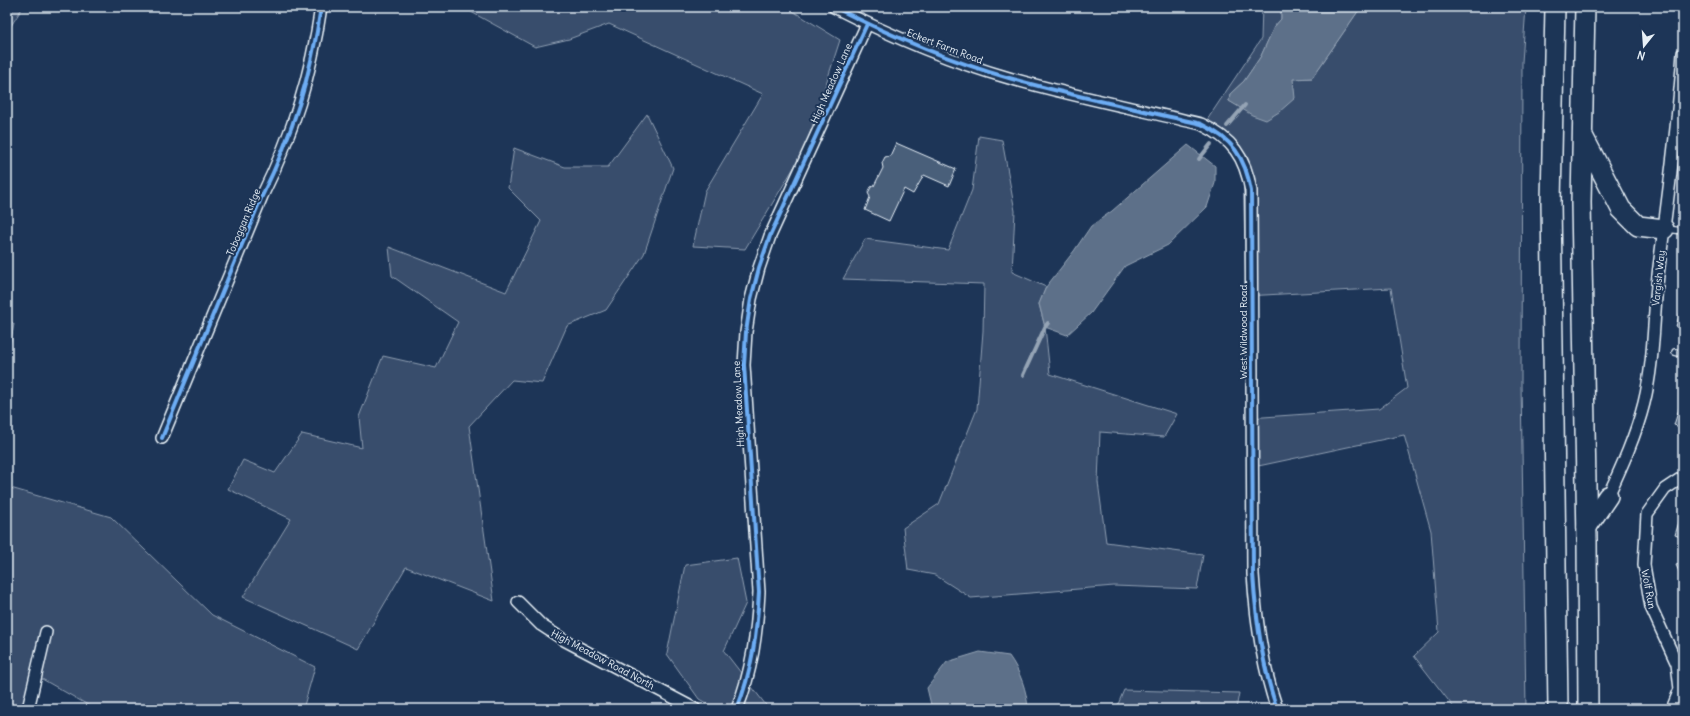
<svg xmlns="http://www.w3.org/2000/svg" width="1690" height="716" font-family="Delius,sans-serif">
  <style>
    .green { fill: #374d6c; stroke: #909fb2 }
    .water { fill: #5d7089; stroke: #95a4b5 }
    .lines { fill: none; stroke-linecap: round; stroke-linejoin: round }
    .stream { stroke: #95a4b5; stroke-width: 4 }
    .building { fill: #495e7a; stroke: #e8f1f8 }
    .service-casing { stroke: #e8f1f8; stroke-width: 8 }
    .minor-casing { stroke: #e8f1f8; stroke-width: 14 }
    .trunk-casing { stroke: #e8f1f8; stroke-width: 22 }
    .service { stroke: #1d3557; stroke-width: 5.5 }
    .minor { stroke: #1d3557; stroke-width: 11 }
    .trunk { stroke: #1d3557; stroke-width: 19 }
    .cycleway-casing { stroke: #1d3557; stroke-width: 6 }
    .cycleway { stroke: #6dadf4; stroke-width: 4 }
    .labels { text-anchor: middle; stroke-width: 4; stroke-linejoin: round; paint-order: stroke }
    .street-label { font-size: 10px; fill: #e8f1f8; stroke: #1d3557 }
  </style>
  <rect width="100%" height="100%" fill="#1d3557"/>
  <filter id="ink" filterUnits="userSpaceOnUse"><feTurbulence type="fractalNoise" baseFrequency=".025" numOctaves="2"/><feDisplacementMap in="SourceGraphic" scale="8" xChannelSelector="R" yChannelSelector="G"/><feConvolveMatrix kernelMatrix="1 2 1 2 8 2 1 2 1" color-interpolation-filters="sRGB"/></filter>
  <g filter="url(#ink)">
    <g class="green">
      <polygon points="7,7 23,7 7,32"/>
      <polygon points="462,7 786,7 840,40 805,149 745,249 693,246 705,191 763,94 609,24 569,39 535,47"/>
      <polygon points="1262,7 1281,7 1281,19 1274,27 1261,56 1244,81 1230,94 1229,101 1242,108 1293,79 1312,78 1361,7 1526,7 1522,62 1521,383 1526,709 1455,709 1414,656 1439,632 1431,531 1404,435 1249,468 1249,418 1379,409 1407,388 1391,288 1246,296 1243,164 1203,126 1261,39"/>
      <polygon points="647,114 673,168 644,254 606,310 567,326 542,383 512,380 469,426 494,601 406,567 358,649 243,597 291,519 228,489 243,460 275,473 302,434 362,448 359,417 383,356 436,368 458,322 392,276 389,247 506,292 541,221 508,188 514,148 565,167 608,167"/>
      <polygon points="979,136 1002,140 1015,211 1012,272 1046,287 1039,304 1045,327 1050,374 1177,414 1164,437 1100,432 1098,482 1106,542 1203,555 1197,589 1114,586 971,598 935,575 908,570 903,528 939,504 977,409 983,331 984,284 843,279 865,239 948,250 972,190"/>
      <polygon points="7,318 14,324 7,363"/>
      <polygon points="7,487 111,517 212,615 315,667 303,709 95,709 35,675 27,709 7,709"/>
      <polygon points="737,558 746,603 724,651 769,709 715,708 699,699 667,654 685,565"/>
      <polygon points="1124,690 1239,693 1236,709 1116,709"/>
    </g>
    <g class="water">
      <polygon points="1281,7 1361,7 1312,78 1293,79 1295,98 1279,112 1266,120 1252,115 1229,101 1230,94 1244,81 1261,56 1274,27 1281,19"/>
      <polygon points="1188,145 1215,166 1215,183 1207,207 1168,245 1125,266 1091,313 1067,335 1045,327 1039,304 1046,287 1074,251 1091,226 1112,211"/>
      <path d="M980,652L1009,656C1020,671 1027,691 1028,709H932L927,688L947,662Z"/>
    </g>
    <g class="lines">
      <g class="stream">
        <polyline points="1227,126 1245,105"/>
        <polyline points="1199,159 1211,144"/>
        <polyline points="1023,375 1045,327 1048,323"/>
      </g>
    </g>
    <g class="building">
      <polygon points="896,143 956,169 949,186 924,175 913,194 904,189 889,221 865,210 870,197 868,193 871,187 874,186 883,168 882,163 885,157 890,156"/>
      <polygon points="1682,307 1683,307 1683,328 1676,326"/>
      <polygon points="1683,396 1683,428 1674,425"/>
      <polygon points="1683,509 1683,538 1675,535"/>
      <polygon points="1683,562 1683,580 1676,565"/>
    </g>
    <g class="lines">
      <defs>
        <g id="service">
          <polyline points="1667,229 1683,231"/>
          <polyline points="1675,352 1683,354"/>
        </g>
        <g id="minor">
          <path d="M834,7C889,35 949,61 1009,78C1072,96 1137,109 1201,124C1232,139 1245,156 1251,191L1253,574C1256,620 1262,666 1277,709"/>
          <path d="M162,438L262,196C293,133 311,76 321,7"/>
          <path d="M1608,496C1622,466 1636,435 1644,403C1655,359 1653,312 1659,267C1668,196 1678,125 1683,53"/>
          <polyline points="518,602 541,625 564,640 695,709"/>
          <polyline points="28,709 46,632"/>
          <path d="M737,709C752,671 757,633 759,592L744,365L746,332L751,299L759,268L770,236L867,24"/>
          <polyline points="1672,709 1680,689 1677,664 1651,607 1644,565 1647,514 1665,489 1683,477"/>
        </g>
        <g id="trunk">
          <polyline points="1555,7 1551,202 1558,709"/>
          <polyline points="1585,7 1581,202 1587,540 1588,709"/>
          <polyline points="1583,136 1621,209 1638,226 1664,229"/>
          <polyline points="1587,527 1608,496"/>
        </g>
      </defs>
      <use href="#service" class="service-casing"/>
      <use href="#minor" class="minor-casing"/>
      <use href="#trunk" class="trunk-casing"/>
      <use href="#service" class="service"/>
      <use href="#minor" class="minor"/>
      <use href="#trunk" class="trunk"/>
      <defs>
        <g id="cycleway">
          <path d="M834,7C889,35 949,61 1009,78C1072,96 1137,109 1201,124C1232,139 1245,156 1251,191L1253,574C1256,620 1262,666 1277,709"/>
          <path d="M162,438L262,196C293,133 311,76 321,7"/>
          <path d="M737,709C752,671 757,633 759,592L744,365L746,332L751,299L759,268L770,236L867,24"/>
        </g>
      </defs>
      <use href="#cycleway" class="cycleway-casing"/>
      <use href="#cycleway" class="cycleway"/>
    </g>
  </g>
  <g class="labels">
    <g class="street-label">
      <text transform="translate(945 46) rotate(21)" y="4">Eckert Farm Road</text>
      <text transform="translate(831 83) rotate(-66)" y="4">High Meadow Lane</text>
      <text transform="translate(243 222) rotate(-67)" y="4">Toboggan Ridge</text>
      <text transform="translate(1658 278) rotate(-84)" y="4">Vargish Way</text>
      <text transform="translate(1243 332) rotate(-90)" y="4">West Wildwood Road</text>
      <text transform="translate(738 404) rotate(-93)" y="4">High Meadow Lane</text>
      <text transform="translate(1649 589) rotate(79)" y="4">Wolf Run</text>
      <text transform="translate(603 659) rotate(28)" y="4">High Meadow Road North</text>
    </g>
  </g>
  <rect width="1690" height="716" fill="none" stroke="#1d3557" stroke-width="24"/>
  <rect x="12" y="12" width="1666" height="692" fill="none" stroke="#e8f1f8" stroke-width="1.5" filter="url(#ink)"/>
  <g transform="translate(1644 46) rotate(197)" stroke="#1d3557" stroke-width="3" paint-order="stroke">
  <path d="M0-3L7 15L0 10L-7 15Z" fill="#e8f1f8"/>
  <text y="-6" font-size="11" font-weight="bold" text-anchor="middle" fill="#e8f1f8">N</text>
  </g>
</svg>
